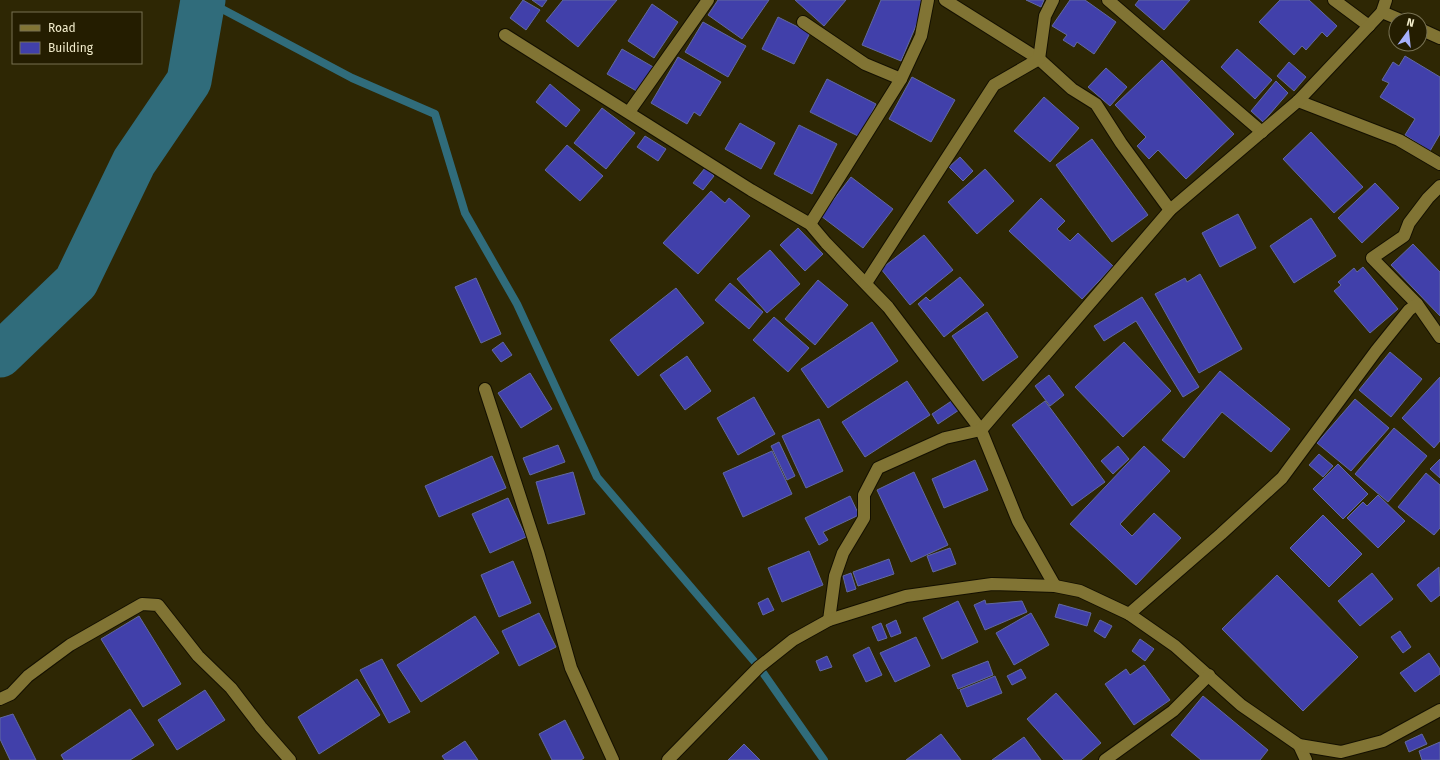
<svg xmlns="http://www.w3.org/2000/svg" width="1440" height="760" font-family="'Fira Sans',sans-serif">
  <style>
    .lines { fill: none; stroke-linecap: round; stroke-linejoin: round }
    .stream { stroke: #306c7b; stroke-width: 8 }
    .river { stroke: #306c7b; stroke-width: 45 }
    .building { fill: #4140aa; stroke: #6269a0 }
    .minor-casing { stroke: #141000; stroke-width: 14 }
    .minor { stroke: #817434; stroke-width: 12 }
  </style>
  <rect width="100%" height="100%" fill="#2e2704"/>
  <g class="lines">
    <polyline class="stream" points="205,0 352,78 435,114 465,213 517,304 597,477 759,667 824,760"/>
    <polyline class="river" points="0,355 76,282 134,162 189,81 203,0"/>
  </g>
  <g class="building">
    <polygon points="523,0 540,10 526,30 510,18"/>
    <polygon points="532,0 547,0 542,7"/>
    <polygon points="563,0 617,0 578,47 546,21"/>
    <polygon points="718,0 769,0 742,39 708,15"/>
    <polygon points="795,0 846,0 824,26"/>
    <polygon points="881,0 920,0 926,2 901,61 862,45"/>
    <polygon points="1026,0 1044,0 1041,7"/>
    <polygon points="1070,0 1085,0 1116,22 1094,54 1077,42 1074,47 1063,40 1067,35 1052,26"/>
    <polygon points="1139,0 1190,0 1164,30 1135,5"/>
    <polygon points="1280,0 1309,0 1337,26 1327,37 1322,32 1306,50 1302,46 1294,55 1259,22"/>
    <polygon points="652,4 678,22 654,58 628,41"/>
    <polygon points="778,17 810,33 794,64 762,49"/>
    <polygon points="703,22 746,46 728,77 685,52"/>
    <polygon points="622,49 655,68 640,93 607,74"/>
    <polygon points="1237,49 1272,80 1255,99 1221,67"/>
    <polygon points="1405,56 1440,77 1440,134 1430,151 1405,135 1415,119 1380,97 1389,83 1382,80 1393,62 1399,66"/>
    <polygon points="678,57 721,82 700,116 694,112 687,124 651,103"/>
    <polygon points="1162,60 1234,134 1186,179 1158,150 1149,159 1137,146 1146,137 1115,105"/>
    <polygon points="1289,62 1306,77 1294,91 1277,76"/>
    <polygon points="1106,68 1127,87 1110,106 1088,87"/>
    <polygon points="912,77 955,100 931,142 889,119"/>
    <polygon points="827,79 876,104 860,137 810,112"/>
    <polygon points="1276,81 1288,93 1263,122 1251,111"/>
    <polygon points="550,84 580,110 566,127 536,102"/>
    <polygon points="1044,97 1079,128 1050,162 1014,131"/>
    <polygon points="602,108 635,133 606,169 574,143"/>
    <polygon points="740,123 775,143 761,169 725,149"/>
    <polygon points="799,125 837,144 812,194 774,174"/>
    <polygon points="1311,132 1363,187 1334,213 1283,159"/>
    <polygon points="645,136 666,149 658,161 637,147"/>
    <polygon points="1092,139 1148,215 1112,242 1056,165"/>
    <polygon points="567,145 603,176 580,201 545,170"/>
    <polygon points="960,157 973,171 963,181 949,167"/>
    <polygon points="705,168 714,176 703,190 693,183"/>
    <polygon points="985,169 1014,201 977,234 948,202"/>
    <polygon points="851,177 893,209 863,248 821,216"/>
    <polygon points="1375,183 1399,208 1362,243 1338,218"/>
    <polygon points="711,191 725,203 729,198 750,216 698,274 663,243"/>
    <polygon points="1041,198 1065,221 1057,229 1070,241 1078,233 1113,266 1082,299 1009,231"/>
    <polygon points="1238,214 1256,248 1220,267 1202,233"/>
    <polygon points="1311,218 1336,256 1294,283 1270,246"/>
    <polygon points="798,228 823,254 805,271 780,245"/>
    <polygon points="924,235 953,270 910,305 881,269"/>
    <polygon points="1413,244 1440,272 1440,316 1391,265"/>
    <polygon points="770,250 800,284 767,313 737,279"/>
    <polygon points="1363,267 1398,309 1370,333 1334,291 1341,285 1338,282 1354,268 1357,272"/>
    <polygon points="1200,274 1242,349 1199,373 1155,294 1185,278 1187,282"/>
    <polygon points="960,277 984,305 944,337 918,304 926,297 930,301"/>
    <polygon points="476,278 501,334 481,343 455,287"/>
    <polygon points="818,280 848,305 815,345 785,319"/>
    <polygon points="730,283 763,312 749,329 715,300"/>
    <polygon points="676,288 704,323 638,376 610,340"/>
    <polygon points="1142,297 1199,387 1183,397 1136,321 1104,341 1094,326"/>
    <polygon points="987,312 1018,357 983,381 952,336"/>
    <polygon points="774,317 809,348 788,372 753,340"/>
    <polygon points="872,322 898,361 828,408 801,369"/>
    <polygon points="503,342 512,355 501,362 492,350"/>
    <polygon points="1124,342 1171,391 1123,437 1075,387"/>
    <polygon points="1390,352 1422,379 1391,417 1359,390"/>
    <polygon points="687,356 711,391 685,410 660,375"/>
    <polygon points="1220,371 1290,429 1271,452 1222,412 1184,458 1162,440"/>
    <polygon points="530,373 552,409 521,428 498,393"/>
    <polygon points="1049,375 1064,395 1050,406 1035,386"/>
    <polygon points="1440,377 1440,441 1434,448 1402,418"/>
    <polygon points="907,381 930,415 865,457 842,422"/>
    <polygon points="754,397 775,434 738,455 717,418"/>
    <polygon points="1355,399 1389,428 1351,471 1317,443"/>
    <polygon points="953,400 959,410 938,424 932,414"/>
    <polygon points="1045,401 1105,482 1072,506 1012,425"/>
    <polygon points="819,419 843,471 806,488 782,436"/>
    <polygon points="1394,428 1427,456 1388,502 1355,474"/>
    <polygon points="779,442 795,476 787,480 771,446"/>
    <polygon points="558,445 565,462 530,475 523,458"/>
    <polygon points="1118,446 1129,459 1113,474 1101,461"/>
    <polygon points="1144,446 1170,471 1120,524 1132,536 1154,513 1181,538 1136,585 1070,524"/>
    <polygon points="772,451 792,494 743,517 723,473"/>
    <polygon points="1319,454 1333,466 1323,477 1309,465"/>
    <polygon points="492,456 506,488 439,517 425,486"/>
    <polygon points="1440,459 1440,478 1430,469"/>
    <polygon points="975,460 988,490 944,508 932,479"/>
    <polygon points="1338,464 1368,494 1343,519 1313,489"/>
    <polygon points="573,472 585,514 548,524 536,482"/>
    <polygon points="914,472 948,545 911,562 877,490"/>
    <polygon points="1426,473 1440,485 1440,528 1434,535 1398,507"/>
    <polygon points="1378,495 1405,521 1378,548 1347,518 1363,502 1367,506"/>
    <polygon points="850,496 859,515 823,532 828,540 819,545 805,518"/>
    <polygon points="508,498 526,537 490,553 472,514"/>
    <polygon points="1323,515 1362,554 1329,587 1290,548"/>
    <polygon points="950,548 956,564 933,572 927,556"/>
    <polygon points="809,551 823,585 782,602 768,568"/>
    <polygon points="889,559 894,574 858,586 853,572"/>
    <polygon points="513,561 531,603 499,617 481,575"/>
    <polygon points="1439,567 1440,595 1431,602 1417,585"/>
    <polygon points="851,573 856,589 847,592 843,576"/>
    <polygon points="1372,573 1393,599 1360,626 1338,601"/>
    <polygon points="1277,575 1358,657 1303,711 1222,629"/>
    <polygon points="768,598 774,610 763,615 758,603"/>
    <polygon points="985,600 986,604 1022,601 1027,612 985,630 974,605"/>
    <polygon points="958,601 978,642 942,659 923,618"/>
    <polygon points="1059,604 1091,613 1087,626 1055,617"/>
    <polygon points="539,613 556,647 519,666 502,631"/>
    <polygon points="1031,613 1049,645 1014,665 996,633"/>
    <polygon points="139,616 181,684 143,707 101,639"/>
    <polygon points="475,616 499,653 421,702 397,665"/>
    <polygon points="896,620 901,633 891,637 886,625"/>
    <polygon points="1100,620 1112,626 1105,638 1094,631"/>
    <polygon points="881,623 887,638 878,641 872,627"/>
    <polygon points="1400,631 1411,647 1403,653 1391,637"/>
    <polygon points="916,637 930,666 895,682 880,653"/>
    <polygon points="1140,639 1154,649 1145,661 1132,651"/>
    <polygon points="869,647 882,675 866,682 853,655"/>
    <polygon points="1429,653 1440,669 1440,674 1415,692 1400,673"/>
    <polygon points="827,656 832,667 820,671 816,661"/>
    <polygon points="382,659 410,712 389,723 360,670"/>
    <polygon points="988,661 993,675 958,689 952,675"/>
    <polygon points="1144,665 1170,700 1134,725 1105,684 1126,669 1130,675"/>
    <polygon points="1021,669 1026,678 1012,685 1007,676"/>
    <polygon points="995,676 1002,693 967,707 960,690"/>
    <polygon points="357,679 380,715 319,754 298,717"/>
    <polygon points="205,690 225,720 177,750 158,720"/>
    <polygon points="1056,693 1101,743 1081,760 1064,760 1027,719"/>
    <polygon points="1203,696 1268,750 1260,760 1201,760 1171,735"/>
    <polygon points="130,709 154,745 130,760 64,760 61,755"/>
    <polygon points="13,714 36,760 10,760 0,739 0,718"/>
    <polygon points="565,720 584,758 581,760 552,760 539,734"/>
    <polygon points="941,734 961,760 906,760"/>
    <polygon points="1422,734 1427,744 1409,752 1405,742"/>
    <polygon points="1024,737 1041,760 992,760"/>
    <polygon points="465,741 478,760 445,760 442,756"/>
    <polygon points="1440,742 1440,760 1422,760 1419,751"/>
    <polygon points="744,744 760,760 728,760"/>
  </g>
  <g class="lines">
    <defs>
      <g id="minor">
        <polyline points="945,0 1039,59 1072,89 1096,104 1121,143 1170,210"/>
        <polyline points="1108,0 1262,132"/>
        <polyline points="1334,0 1369,26"/>
        <polyline points="1382,12 1401,20"/>
        <polyline points="803,22 865,64 901,79"/>
        <polyline points="1420,29 1440,38"/>
        <polyline points="505,35 751,190 810,224 826,243 888,307 981,430 1018,521 1055,586"/>
        <polyline points="1298,101 1399,140 1440,164"/>
        <polyline points="629,112 708,0"/>
        <polyline points="1440,186 1428,198 1409,223 1404,236 1372,258 1417,304 1440,337"/>
        <polyline points="810,224 901,79 921,36 928,0"/>
        <polyline points="866,283 994,85 1039,59 1045,16 1053,0"/>
        <polyline points="485,389 538,552 571,668 613,760"/>
        <polyline points="1129,614 1221,534 1282,478 1376,351 1409,310 1417,304"/>
        <polyline points="829,620 835,576 843,553 864,518 864,495 878,468 945,438 981,430 1170,210 1298,101 1382,12 1386,0"/>
        <polyline points="0,699 11,694 28,676 70,645 142,604 158,605 198,656 231,688 261,727 290,760"/>
        <polyline points="1299,745 1306,760"/>
        <polyline points="668,760 759,667 793,640 829,620 906,596 992,584 1055,586 1080,591 1129,614 1175,646 1241,705 1299,745 1341,752 1383,741 1440,710"/>
        <polyline points="1105,760 1173,711 1209,675"/>
      </g>
    </defs>
    <use href="#minor" class="minor-casing"/>
    <use href="#minor" class="minor"/>
  </g>
  <rect x="12" y="12" width="130" height="52" fill="#241d00" stroke="#767051"/>
  <rect x="20" y="25" width="20" height="6" fill="#817434" stroke="#767051"/>
  <text x="48" y="32" font-size="12" fill="#f2eccb">Road</text>
  <rect x="20" y="42" width="20" height="12" fill="#4140aa" stroke="#767051"/>
  <text x="48" y="52" font-size="12" fill="#f2eccb">Building</text>
  <g transform="translate(1408 32) rotate(15)"><circle r="19" fill="#241d00" stroke="#767051"/>
  <path d="M0-3L7 15L0 10L-7 15Z" fill="#a6b1fc"/>
  <text y="-6" font-size="11" font-weight="bold" text-anchor="middle" fill="#f2eccb">N</text>
  </g>
</svg>
